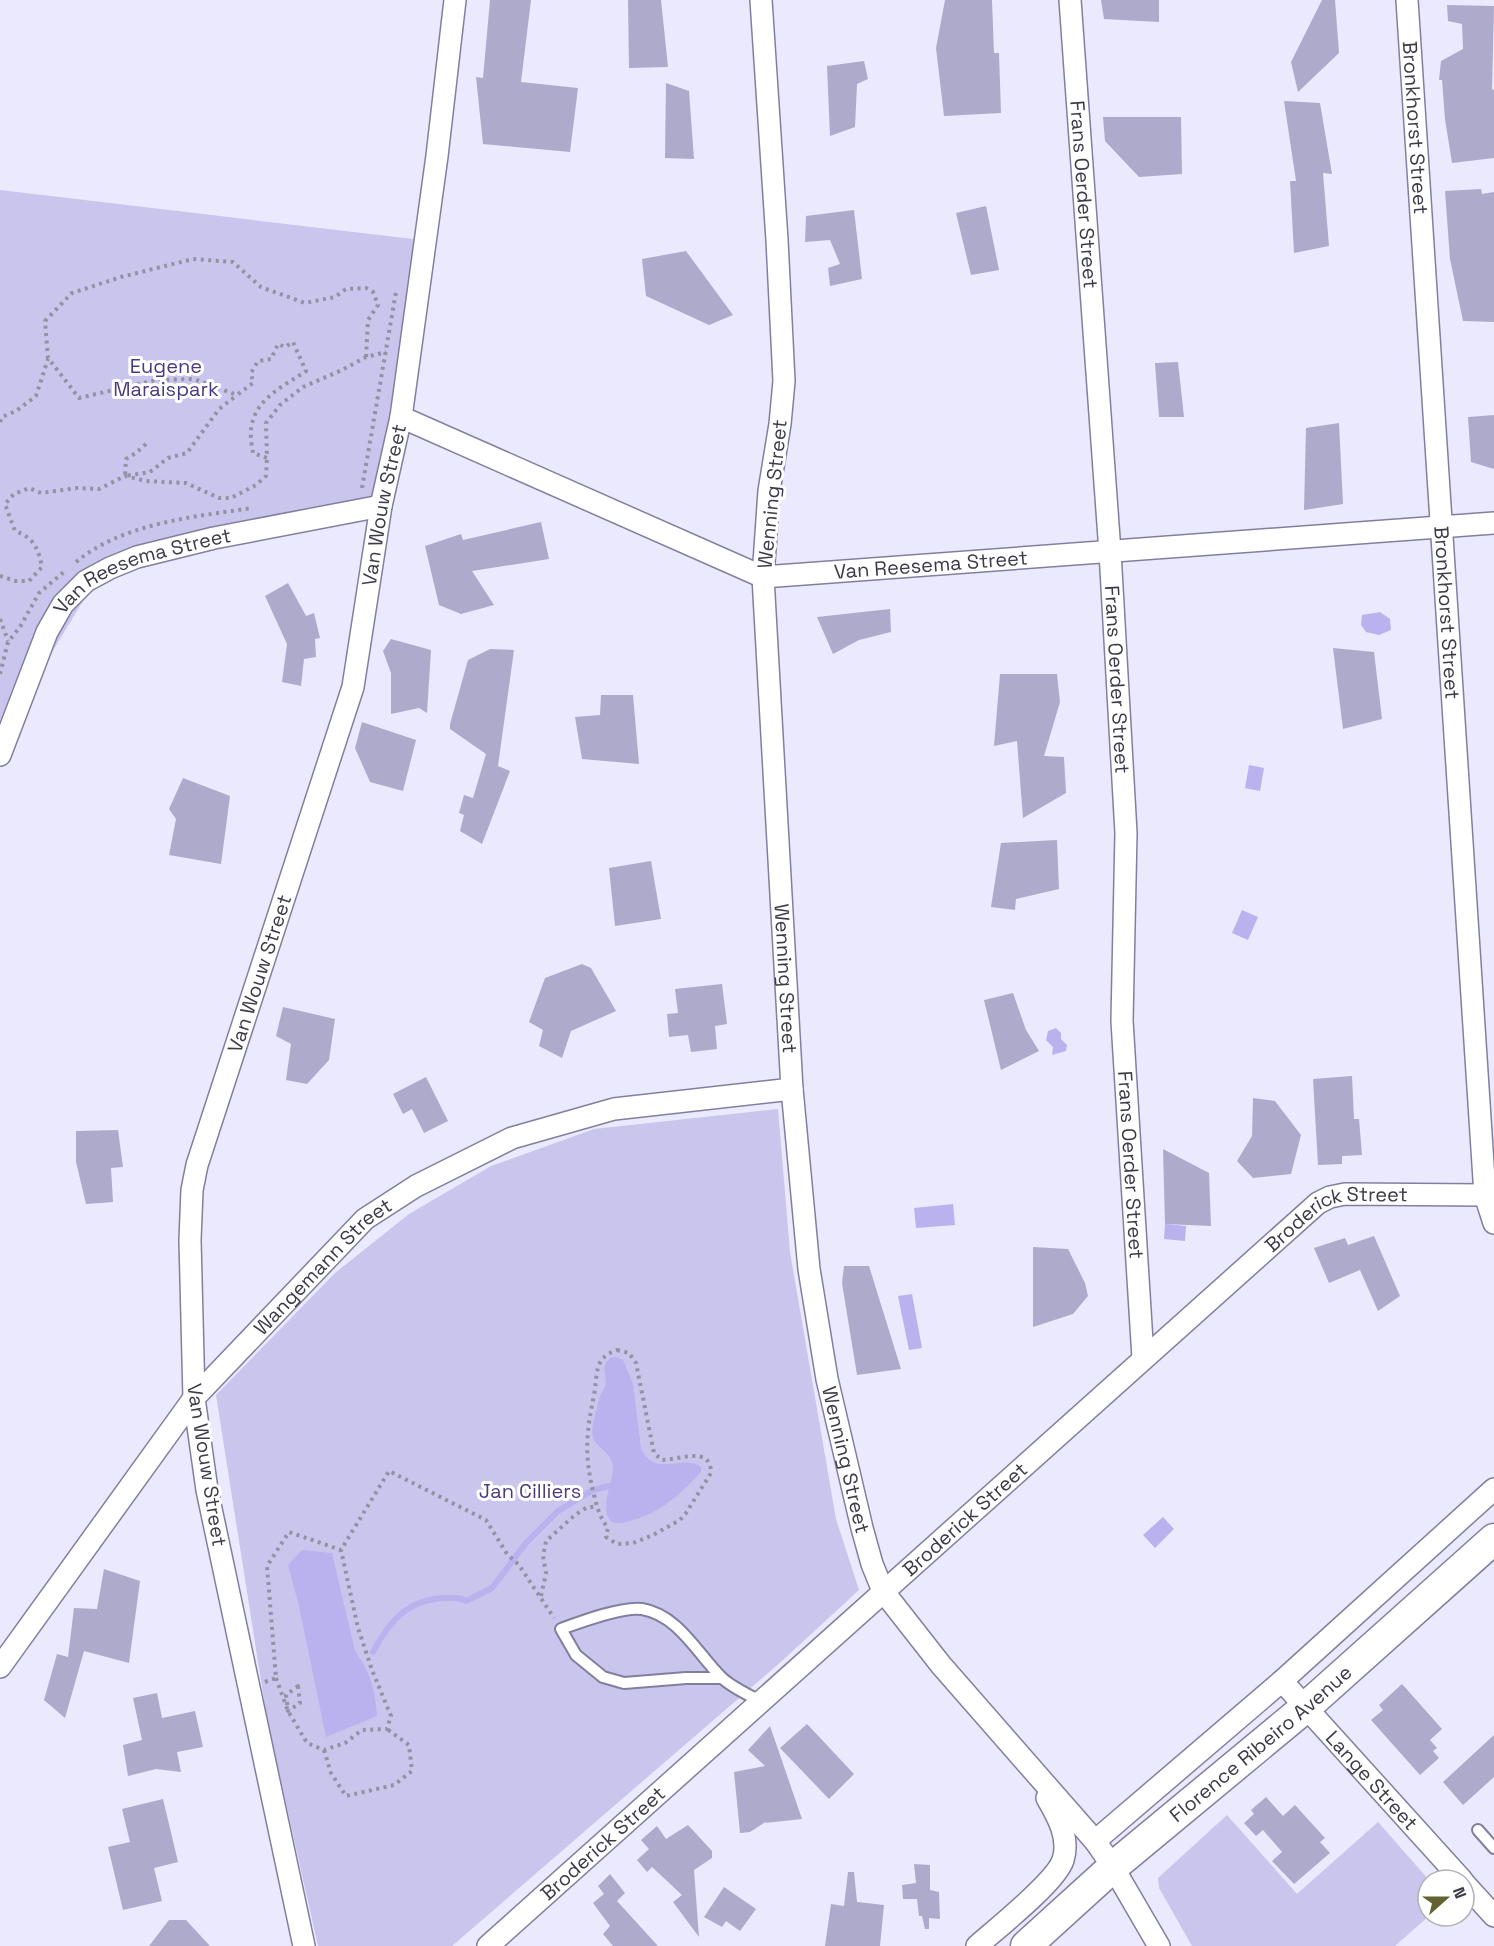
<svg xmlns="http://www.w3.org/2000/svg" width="1494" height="1946" font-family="'Space Grotesk',sans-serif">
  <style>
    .green { fill: #c9c5ed }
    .water { fill: #bab2ee }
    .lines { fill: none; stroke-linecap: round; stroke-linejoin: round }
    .stream { stroke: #bab2ee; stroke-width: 6 }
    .building { fill: #aeaacb }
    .service-casing { stroke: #827f9e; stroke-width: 14 }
    .minor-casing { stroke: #827f9e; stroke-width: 24 }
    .secondary-casing { stroke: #827f9e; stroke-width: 33 }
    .path { stroke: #9392a3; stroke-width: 4; stroke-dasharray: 3 4.5; stroke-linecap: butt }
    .service { stroke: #fff; stroke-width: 10 }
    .minor { stroke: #fff; stroke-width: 21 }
    .secondary { stroke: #fff; stroke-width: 30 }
    .labels { text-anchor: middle; stroke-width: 6; stroke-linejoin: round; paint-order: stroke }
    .street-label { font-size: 20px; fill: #3c3b48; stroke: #fff }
    .park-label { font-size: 20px; fill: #4a3a81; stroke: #fff }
  </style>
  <rect width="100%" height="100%" fill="#ebe9fe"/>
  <g class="green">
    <polygon points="0,190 430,241 384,504 109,558 0,738"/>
    <polygon points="778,1109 790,1252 836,1519 859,1590 783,1660 452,1946 318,1946 267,1719 216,1395 335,1273 409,1214 491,1166 594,1129"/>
    <polygon points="1227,1815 1297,1894 1378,1822 1429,1880 1429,1916 1395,1946 1192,1946 1159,1888 1158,1878"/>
  </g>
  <g class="water">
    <polygon points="1380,612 1390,619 1391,630 1379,635 1366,632 1361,625 1362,615"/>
    <polygon points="1249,765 1264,768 1260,791 1245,788"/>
    <polygon points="1242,910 1258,917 1248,940 1232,933"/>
    <polygon points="1056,1028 1061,1033 1061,1039 1067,1045 1066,1051 1052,1055 1053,1047 1046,1040 1048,1031"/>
    <polygon points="953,1204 955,1225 916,1228 914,1208"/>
    <polygon points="1165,1224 1186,1226 1185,1241 1164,1239"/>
    <polygon points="912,1294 922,1348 909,1350 898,1296"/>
    <path d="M616,1357L623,1360L633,1384L641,1449C656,1479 682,1453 701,1467V1472C680,1494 662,1512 633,1520C624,1523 618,1525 610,1521C600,1503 613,1485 613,1467C612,1452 597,1449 593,1437C590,1430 598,1404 600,1396C602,1392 605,1388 606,1384C606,1373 601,1367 610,1358Z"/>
    <polygon points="1163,1517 1174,1529 1155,1548 1143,1535"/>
    <path d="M302,1550L332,1553L355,1651C371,1674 375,1688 377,1716L326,1737L299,1606L288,1565Z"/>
  </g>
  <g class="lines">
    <path class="stream" d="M373,1652C390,1620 409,1598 448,1598C455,1598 460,1597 466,1601L492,1588L526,1543L558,1511L593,1490L609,1486"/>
  </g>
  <g class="building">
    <polygon points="490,0 531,0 521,82 578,88 570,152 483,144 476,77 483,78"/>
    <polygon points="628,0 661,0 668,67 629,68"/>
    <polygon points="945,0 992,0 994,53 999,53 1001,113 944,116 936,48"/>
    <polygon points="1101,0 1159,0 1159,22 1104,19"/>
    <polygon points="1322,0 1335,0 1339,53 1298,92 1291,62"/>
    <polygon points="1447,5 1494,6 1492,89 1494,90 1494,158 1452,163 1445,119 1442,80 1439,80 1441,61 1463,49 1462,24 1448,21"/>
    <polygon points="864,61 868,79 857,84 855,127 830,136 827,66"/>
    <polygon points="666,83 689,91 694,159 665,158"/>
    <polygon points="1284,101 1320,103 1332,174 1323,173 1329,246 1294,253 1290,181 1296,181"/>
    <polygon points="1103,117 1181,117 1182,174 1139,177 1105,141"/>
    <polygon points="1481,189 1482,194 1494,192 1494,322 1463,321 1450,259 1445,191"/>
    <polygon points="986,206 999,270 971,275 956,213"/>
    <polygon points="854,210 862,279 830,286 828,268 840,264 830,240 805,242 806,216"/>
    <polygon points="686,251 733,315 709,325 646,296 642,259"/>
    <polygon points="1178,362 1184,417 1159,417 1155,363"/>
    <polygon points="1494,415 1494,469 1471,462 1468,417"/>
    <polygon points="1339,423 1343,504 1304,510 1306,428"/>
    <polygon points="541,522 549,559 472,571 494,605 461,614 439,605 425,546 461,534 463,540"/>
    <polygon points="288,583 306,616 314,613 320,638 315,639 316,657 304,659 301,686 282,682 287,644 265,596"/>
    <polygon points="890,609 891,632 859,640 833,654 817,617"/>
    <polygon points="391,639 431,650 427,713 419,708 391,714 391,673 383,651"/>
    <polygon points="1333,648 1374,652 1382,719 1343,729"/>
    <polygon points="490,649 514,650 498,766 510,771 482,844 460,831 464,815 459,813 464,795 473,798 486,754 450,729 450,724 468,660"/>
    <polygon points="1000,674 1057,674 1060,702 1044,756 1064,757 1066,793 1023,818 1017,741 994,746"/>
    <polygon points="601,695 633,695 639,764 582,759 575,717 600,715"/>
    <polygon points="362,722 416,740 403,791 370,782 355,748"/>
    <polygon points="183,778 230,796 221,864 169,855 176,819 169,809"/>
    <polygon points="1057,840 1059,889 1016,899 1015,910 991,907 1001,843"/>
    <polygon points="651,861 661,919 615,926 609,868"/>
    <polygon points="582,964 591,968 616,1011 571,1031 562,1058 539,1046 543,1030 529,1022 545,978"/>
    <polygon points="722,984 727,1024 715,1026 717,1049 691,1052 688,1035 669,1037 667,1014 678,1013 675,989"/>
    <polygon points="1013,993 1026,1030 1039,1051 1001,1070 984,1000"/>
    <polygon points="283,1007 335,1019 329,1060 307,1084 286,1080 291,1044 276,1036"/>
    <polygon points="1352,1076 1354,1119 1359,1119 1362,1155 1342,1156 1342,1164 1318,1165 1313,1079"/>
    <polygon points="426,1077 448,1121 424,1133 412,1109 403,1114 393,1094"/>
    <polygon points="1253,1098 1275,1101 1301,1135 1291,1174 1253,1178 1237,1161 1252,1136"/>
    <polygon points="118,1130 123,1167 111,1168 113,1202 86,1204 76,1162 76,1131"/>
    <polygon points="1163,1149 1209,1173 1211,1226 1165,1224"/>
    <polygon points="1374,1236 1400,1296 1378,1311 1360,1270 1329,1283 1314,1248 1345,1238 1348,1245"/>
    <polygon points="1033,1247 1068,1249 1085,1283 1088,1296 1073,1314 1033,1327"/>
    <polygon points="844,1266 869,1266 901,1369 857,1375 842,1283"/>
    <polygon points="104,1569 140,1581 129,1663 84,1651 65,1718 44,1700 57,1654 68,1657 74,1608 97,1609"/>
    <polygon points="1402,1684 1442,1729 1430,1740 1437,1748 1433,1751 1439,1758 1420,1775 1371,1720 1383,1710 1379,1705"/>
    <polygon points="157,1693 162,1718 195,1711 203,1747 177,1752 181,1772 156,1769 128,1776 123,1745 142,1740 133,1698"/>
    <polygon points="807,1724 854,1774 829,1799 780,1748"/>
    <polygon points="770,1726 802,1819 765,1823 767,1821 750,1832 740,1833 734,1772 765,1766 748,1750"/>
    <polygon points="1494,1735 1494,1777 1463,1805 1443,1782"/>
    <polygon points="1266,1797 1283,1816 1295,1805 1325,1838 1320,1842 1330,1853 1294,1884 1272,1861 1282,1852 1263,1830 1256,1836 1244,1823 1254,1814 1251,1810"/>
    <polygon points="163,1799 178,1862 154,1868 162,1901 123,1910 108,1847 130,1842 122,1809"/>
    <polygon points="688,1825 712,1851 712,1858 694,1870 699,1937 673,1902 682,1895 652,1867 647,1872 637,1860 649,1849 641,1840 657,1826 666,1839"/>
    <polygon points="914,1864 930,1865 930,1890 939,1892 940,1919 929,1918 929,1929 925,1929 922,1916 919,1916 917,1899 903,1899 902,1885 916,1883"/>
    <polygon points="848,1872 854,1872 857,1902 884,1905 880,1946 825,1946 831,1904 844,1906"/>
    <polygon points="610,1874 625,1893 617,1901 658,1946 613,1946 603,1934 610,1926 593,1903 604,1894 598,1886"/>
    <polygon points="724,1887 756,1909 740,1931 726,1921 722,1927 704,1917"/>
    <polygon points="169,1920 186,1920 210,1946 149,1946"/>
  </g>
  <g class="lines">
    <defs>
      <g id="service">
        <path d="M722,1678H686L624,1683L603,1677L576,1655L561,1629C580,1622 623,1606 642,1609C678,1615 697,1653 721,1677C731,1687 747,1694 760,1701"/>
        <polyline points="1478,1830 1494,1848"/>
      </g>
      <g id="minor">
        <path id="s1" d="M761,0L777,240L784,381L780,424L769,491L763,577L792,1089L809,1269L827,1379L862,1528L872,1564L883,1591L941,1665L1095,1841L1113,1867L1159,1946"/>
        <path id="s2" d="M1070,0L1110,552L1126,833L1122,1021L1143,1358"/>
        <path id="s3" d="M1407,0L1485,1195L1494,1223"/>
        <path id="s4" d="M401,417L763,577L1494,523"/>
        <path id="s5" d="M0,755L47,632L63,604L86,581L110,568L137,557L214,538L381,506"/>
        <path id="s6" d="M0,1667L194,1398L365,1219L416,1186L512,1138L614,1109L792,1089"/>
        <path id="s7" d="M1282,1681L1462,1880"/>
        <polyline points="1095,1841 1282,1681 1494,1489"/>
        <polyline points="1464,1883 1494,1916"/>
        <path id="s8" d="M304,1946L207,1490L194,1398L190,1240L192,1190L197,1165L353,687L381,506L401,417L437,156L455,0"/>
        <path id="s9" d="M488,1946L1318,1203L1330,1197L1345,1194L1485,1195"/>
        <path d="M977,1946C996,1929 1056,1882 1063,1860C1070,1838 1058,1817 1047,1798"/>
      </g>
      <g id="secondary">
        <path id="s10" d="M1026,1946L1113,1867L1306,1707L1494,1539"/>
      </g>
    </defs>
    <use href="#service" class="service-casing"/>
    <use href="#minor" class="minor-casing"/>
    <use href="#secondary" class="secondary-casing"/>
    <g class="path">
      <path d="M366,357L368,320L378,305L373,292L366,288L346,289L335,297L305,303L261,287L233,262L193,259L121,277L72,293L45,321L48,358L79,398L156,380L194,379L237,395L253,383L251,373L258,361L271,359L278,344L285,347L293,342L306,371C283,387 255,398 251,429C250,437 252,446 253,453L267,458L266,423L280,405L303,387L342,370L366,357L386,352"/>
      <polyline points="0,422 2,417 16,411 36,396 48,359"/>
      <polyline points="146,444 136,453 126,459 125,476 150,472 168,458 187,453 219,409 236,396"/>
      <polyline points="362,488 396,292"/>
      <path d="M76,562C123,523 193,517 252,508"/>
      <path d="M0,576L16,581H29L42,567C38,548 34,538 15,531L5,504L14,494L29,488L41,493L77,488L99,489L125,476L146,481L186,483L219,498H231L256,485L266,476L267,458"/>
      <polyline points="0,619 8,641"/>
      <polyline points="0,674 8,642 20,627 39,593 65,571"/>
      <path d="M617,1350L629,1353L636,1363L654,1453L662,1460C679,1460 711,1445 711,1473L686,1513L680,1520L653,1535L633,1543L617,1544L606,1537L608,1528C600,1518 597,1507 594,1495C584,1456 586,1434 594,1395C598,1374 593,1358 617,1350Z"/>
      <polyline points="541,1596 546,1573 543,1556 546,1541 575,1515 586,1508 597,1506"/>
      <polyline points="276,1678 288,1711 307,1743 324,1750 345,1743 362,1730 387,1729 391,1716 372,1670 358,1628 341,1550"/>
      <polyline points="265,1682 276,1678 267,1566 289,1532 341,1550 389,1471 486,1520 507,1554 519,1565 554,1618"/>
      <polygon points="298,1686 300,1703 288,1711 286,1695"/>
      <polyline points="324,1750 331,1773 346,1796 394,1785 412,1771 409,1745 387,1729"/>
    </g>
    <use href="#service" class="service"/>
    <use href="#minor" class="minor"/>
    <use href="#secondary" class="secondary"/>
  </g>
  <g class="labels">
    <g class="street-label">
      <text dy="7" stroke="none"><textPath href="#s3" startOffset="128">Bronkhorst Street</textPath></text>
      <text dy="7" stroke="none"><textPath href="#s2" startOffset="195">Frans Oerder Street</textPath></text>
      <text transform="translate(772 494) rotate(-84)" y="7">Wenning Street</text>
      <text dy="7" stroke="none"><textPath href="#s8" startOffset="1480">Van Wouw Street</textPath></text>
      <text dy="7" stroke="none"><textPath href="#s4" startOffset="564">Van Reesema Street</textPath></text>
      <text dy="7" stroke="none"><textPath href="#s5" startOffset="252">Van Reesema Street</textPath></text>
      <text dy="7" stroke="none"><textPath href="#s3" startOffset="614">Bronkhorst Street</textPath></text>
      <text dy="7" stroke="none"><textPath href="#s2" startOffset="681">Frans Oerder Street</textPath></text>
      <text dy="7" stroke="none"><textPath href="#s8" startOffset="994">Van Wouw Street</textPath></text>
      <text dy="7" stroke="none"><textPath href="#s1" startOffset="981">Wenning Street</textPath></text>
      <text dy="7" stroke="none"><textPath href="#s2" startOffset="1167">Frans Oerder Street</textPath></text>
      <text dy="7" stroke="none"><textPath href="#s9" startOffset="1126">Broderick Street</textPath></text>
      <text dy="7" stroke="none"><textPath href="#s6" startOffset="516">Wangemann Street</textPath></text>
      <text dy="7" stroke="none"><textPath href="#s1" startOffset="1467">Wenning Street</textPath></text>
      <text transform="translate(207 1465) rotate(81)" y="7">Van Wouw Street</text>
      <text dy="7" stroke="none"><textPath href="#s9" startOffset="640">Broderick Street</textPath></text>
      <text dy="7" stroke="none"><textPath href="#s10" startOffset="310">Florence Ribeiro Avenue</textPath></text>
      <text dy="7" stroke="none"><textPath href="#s7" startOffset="134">Lange Street</textPath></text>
      <text dy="7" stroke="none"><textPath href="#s9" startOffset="154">Broderick Street</textPath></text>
    </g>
    <g class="park-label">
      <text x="166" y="373">Eugene<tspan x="166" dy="23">Maraispark</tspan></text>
      <text x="530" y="1498">Jan Cilliers</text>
    </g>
  </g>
  <g transform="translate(1446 1898) rotate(69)"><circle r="28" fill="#ffffff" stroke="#b1b1b6" stroke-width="1.5"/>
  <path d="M0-4.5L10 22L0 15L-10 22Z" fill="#626330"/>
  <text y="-9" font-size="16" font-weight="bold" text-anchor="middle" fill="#3c3b48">N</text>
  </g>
</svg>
